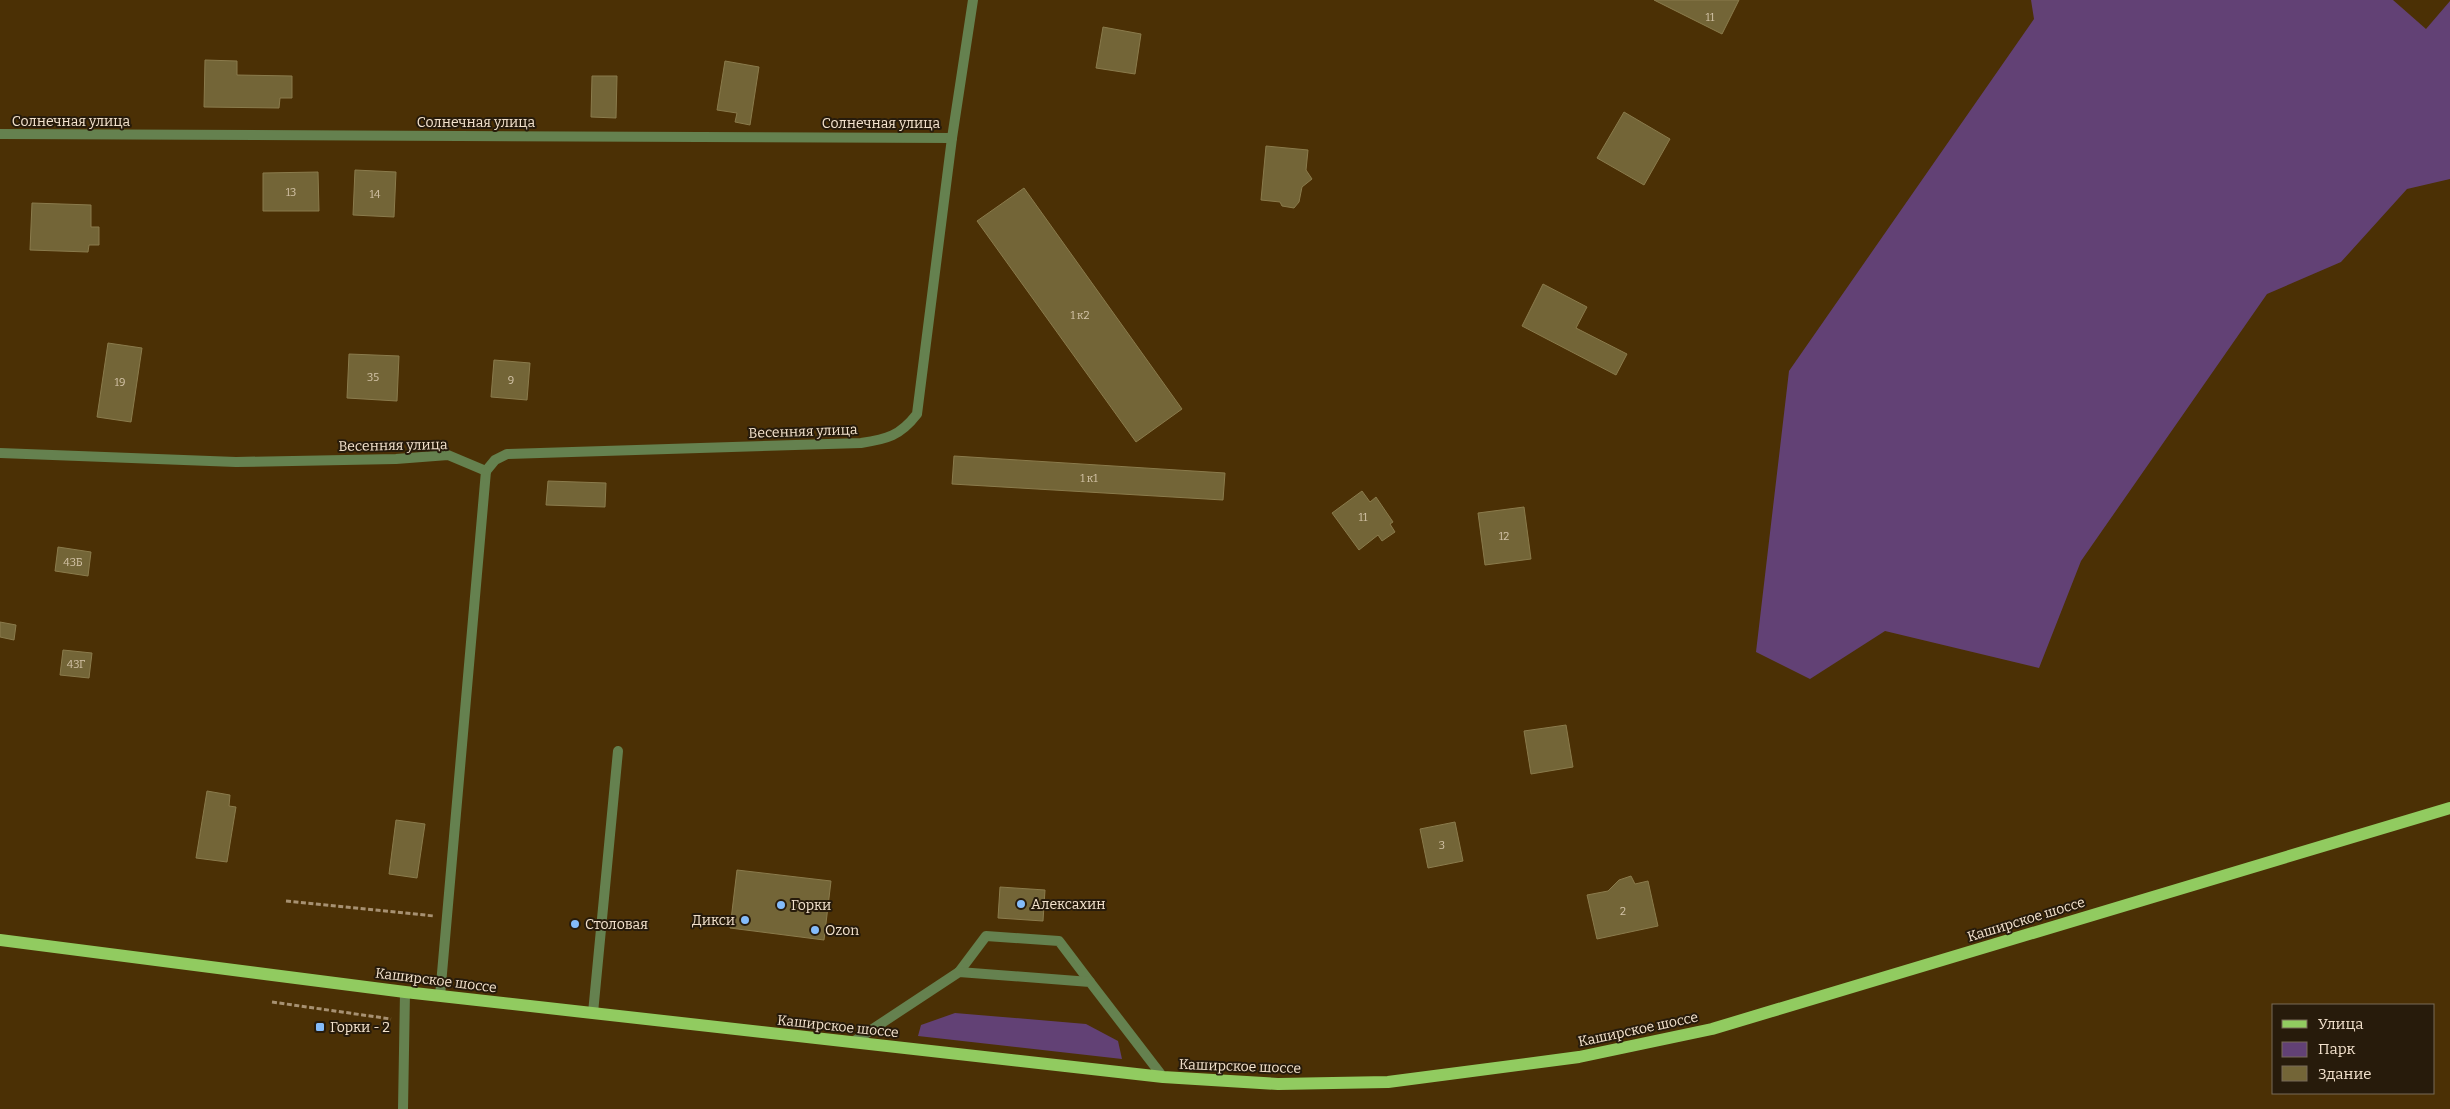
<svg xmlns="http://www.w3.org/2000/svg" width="2450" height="1109" font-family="Bitter,serif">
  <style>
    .green { fill: #624175 }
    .building { fill: #736537; stroke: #8a7b4c }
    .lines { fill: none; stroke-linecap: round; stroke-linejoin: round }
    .path { stroke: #a79172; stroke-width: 3; stroke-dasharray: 5 2.5; stroke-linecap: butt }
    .lane { stroke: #65814f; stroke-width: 10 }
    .street { stroke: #65814f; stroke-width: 10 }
    .primary { stroke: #91cb60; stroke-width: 12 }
    .poi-dot { fill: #84bcfb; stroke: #271b0b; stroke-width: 2 }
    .labels { text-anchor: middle; stroke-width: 4; stroke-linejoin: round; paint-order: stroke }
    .number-label { font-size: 11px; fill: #d4c4a8 }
    .street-label { font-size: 14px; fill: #f4e3ce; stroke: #271b0b }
    .poi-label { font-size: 14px; fill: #f4e3ce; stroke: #271b0b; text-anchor: start }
  </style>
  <rect width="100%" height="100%" fill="#4b3005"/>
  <g class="green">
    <polygon points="2031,0 2393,0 2426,29 2450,1 2450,179 2407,189 2341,262 2267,294 2081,561 2039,668 1885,631 1810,679 1756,652 1789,371 2034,19"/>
    <polygon points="955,1013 1086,1024 1118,1041 1122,1059 918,1036 921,1025"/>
  </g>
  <g class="building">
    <polygon points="1654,0 1739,0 1722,34"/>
    <polygon points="1103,27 1141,34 1135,74 1096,68"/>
    <polygon points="205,60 237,61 237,75 292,76 292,98 280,98 279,108 204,107"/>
    <polygon points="725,61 759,67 750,125 735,122 737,113 717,110"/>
    <polygon points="592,76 617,76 616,118 591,117"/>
    <polygon points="1624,112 1670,139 1644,185 1597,158"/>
    <polygon points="1266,146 1308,150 1306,170 1312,179 1302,187 1299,202 1294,208 1282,206 1280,202 1261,200"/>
    <polygon points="355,170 396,172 394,217 353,215"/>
    <polygon points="318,172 319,211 263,211 263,173"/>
    <polygon points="1024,188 1182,409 1136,442 977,221"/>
    <polygon points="32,203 91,205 91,227 99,227 99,245 89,245 88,252 30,250"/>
    <polygon points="1543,284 1587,307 1576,328 1627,354 1616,375 1522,326"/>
    <polygon points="108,343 142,348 131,422 97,417"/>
    <polygon points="349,354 399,356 397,401 347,398"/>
    <polygon points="494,360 530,363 527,400 491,397"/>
    <polygon points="954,456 1225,473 1223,500 952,484"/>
    <polygon points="548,481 606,483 605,507 546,505"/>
    <polygon points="1362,491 1370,502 1376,497 1393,522 1390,524 1395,532 1382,541 1378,535 1359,550 1332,513"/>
    <polygon points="1524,507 1531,559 1485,565 1478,513"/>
    <polygon points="58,547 91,552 88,576 55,571"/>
    <polygon points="0,622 16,625 14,640 0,637"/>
    <polygon points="63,650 92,653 89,678 60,675"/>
    <polygon points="1566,725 1573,767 1531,774 1524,731"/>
    <polygon points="207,791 230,795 229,806 236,807 227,862 196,858"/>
    <polygon points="396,820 425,824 417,878 389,874"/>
    <polygon points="1455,822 1463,861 1428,868 1420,829"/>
    <polygon points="737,870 831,881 824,940 730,928"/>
    <polygon points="1631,876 1635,884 1648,881 1658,926 1597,939 1587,895 1608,891 1619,880"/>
    <polygon points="1000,887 1045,890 1043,921 998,918"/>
  </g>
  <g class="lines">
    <g class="path">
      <polyline points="286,901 434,916"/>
      <polyline points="272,1002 391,1019"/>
    </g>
    <g class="lane">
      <polyline points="959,972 986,936 1059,941 1090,982"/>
      <polyline points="593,1013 618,751"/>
      <polyline points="853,1042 959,972 1090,982 1163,1077"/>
    </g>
    <g class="street">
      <polyline points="0,134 952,138"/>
      <polyline points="0,453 236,462 396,459 448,455 486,471"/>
      <path d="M486,471L495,460L507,454L861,443C887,439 900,436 917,414L952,138L973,0"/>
      <polyline points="440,996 486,471"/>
      <polyline points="403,1109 405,992"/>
    </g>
    <polyline class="primary" points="0,940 405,992 1163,1077 1278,1084 1388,1082 1579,1057 1712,1029 2450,808"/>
  </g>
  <g class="poi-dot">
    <circle cx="1021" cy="904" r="5"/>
    <circle cx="781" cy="905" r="5"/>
    <circle cx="745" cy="920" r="5"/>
    <circle cx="575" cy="924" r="5"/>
    <circle cx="815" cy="930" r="5"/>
    <rect x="315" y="1022" width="10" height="10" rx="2.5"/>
  </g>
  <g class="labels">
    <g class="number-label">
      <text x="1710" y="21">11</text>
      <text x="291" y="196">13</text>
      <text x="375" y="198">14</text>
      <text x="1080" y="319">1 к2</text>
      <text x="373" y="381">35</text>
      <text x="511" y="384">9</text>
      <text x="120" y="386">19</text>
      <text x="1089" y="482">1 к1</text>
      <text x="1363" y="521">11</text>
      <text x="1504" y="540">12</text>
      <text x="73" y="566">43Б</text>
      <text x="76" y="668">43Г</text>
      <text x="1442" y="849">3</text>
      <text x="1623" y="915">2</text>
    </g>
    <g class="street-label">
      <text x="71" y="126">Солнечная улица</text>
      <text x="476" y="127">Солнечная улица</text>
      <text x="881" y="128">Солнечная улица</text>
      <text transform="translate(803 431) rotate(-2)" y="5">Весенняя улица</text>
      <text transform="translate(393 445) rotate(-1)" y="5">Весенняя улица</text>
      <text transform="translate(2026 919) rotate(-17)" y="5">Каширское шоссе</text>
      <text transform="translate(436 980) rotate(7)" y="5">Каширское шоссе</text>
      <text transform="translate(838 1026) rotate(6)" y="5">Каширское шоссе</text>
      <text transform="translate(1638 1029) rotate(-12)" y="5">Каширское шоссе</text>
      <text transform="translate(1240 1066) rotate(2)" y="5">Каширское шоссе</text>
    </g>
    <g class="poi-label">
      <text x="1031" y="909">Алексахин</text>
      <text x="791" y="910">Горки</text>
      <text x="735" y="925" text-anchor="end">Дикси</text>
      <text x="585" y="929">Столовая</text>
      <text x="825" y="935">Ozon</text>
      <text x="330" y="1032">Горки - 2</text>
    </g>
  </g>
  <rect x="2272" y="1004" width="162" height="90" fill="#271b0b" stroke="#796b59"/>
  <rect x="2282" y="1020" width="25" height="8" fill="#91cb60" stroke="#796b59"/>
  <text x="2318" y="1029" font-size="15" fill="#f4e3ce">Улица</text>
  <rect x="2282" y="1042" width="25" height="15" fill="#624175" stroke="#796b59"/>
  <text x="2318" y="1054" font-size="15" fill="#f4e3ce">Парк</text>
  <rect x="2282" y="1066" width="25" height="15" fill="#736537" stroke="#796b59"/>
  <text x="2318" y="1079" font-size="15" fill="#f4e3ce">Здание</text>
</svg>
